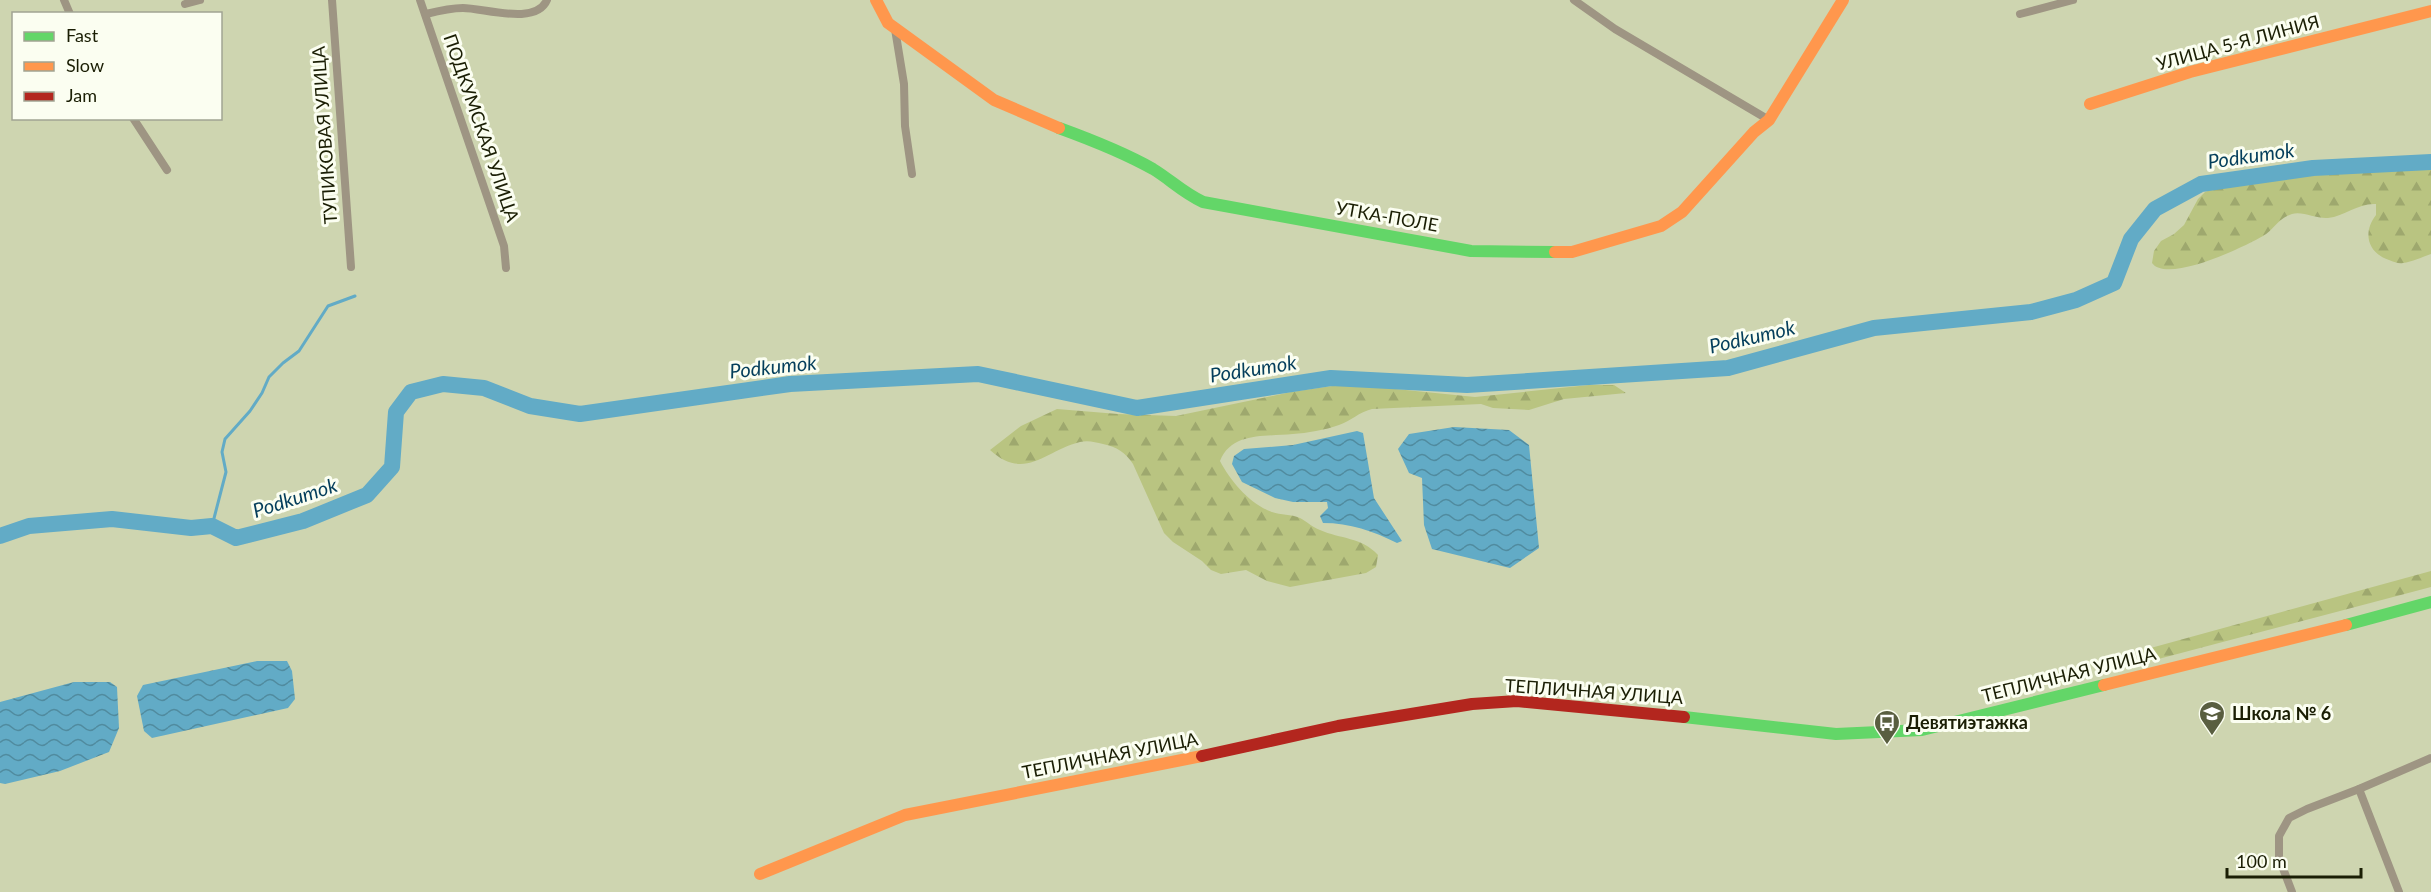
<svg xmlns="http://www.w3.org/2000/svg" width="2431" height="892" font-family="Lato,sans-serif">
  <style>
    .forest { fill: url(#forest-firs) }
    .water { fill: url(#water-waves) }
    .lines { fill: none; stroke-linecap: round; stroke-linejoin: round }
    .stream { stroke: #62abc6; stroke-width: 3 }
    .river { stroke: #62abc6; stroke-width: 16 }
    .street { stroke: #9e9583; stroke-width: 8 }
    .fast { stroke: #63d668; stroke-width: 12 }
    .slow { stroke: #ff974d; stroke-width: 12 }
    .jam { stroke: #b3261e; stroke-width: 12 }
    .labels { text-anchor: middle; stroke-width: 6; stroke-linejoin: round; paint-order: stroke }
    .street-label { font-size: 18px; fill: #1a1e04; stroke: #fbfef1 }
    .poi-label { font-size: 18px; font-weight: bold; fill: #1a1e04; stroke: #fbfef1; text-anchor: start }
    .water-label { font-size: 20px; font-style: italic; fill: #043e5b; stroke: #fbfef1 }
  </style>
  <defs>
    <pattern id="forest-firs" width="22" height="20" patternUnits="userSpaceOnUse" patternTransform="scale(1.5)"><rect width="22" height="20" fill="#b9c481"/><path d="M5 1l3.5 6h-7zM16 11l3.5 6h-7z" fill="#9ea86e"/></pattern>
    <pattern id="water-waves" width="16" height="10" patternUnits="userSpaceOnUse" patternTransform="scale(1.5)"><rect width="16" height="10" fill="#62abc6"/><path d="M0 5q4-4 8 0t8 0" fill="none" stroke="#508b9f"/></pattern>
  </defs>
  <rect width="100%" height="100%" fill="#ced5b0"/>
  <g class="forest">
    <path d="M2431,166V254C2422,257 2412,262 2403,263C2399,264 2394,262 2389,260C2368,253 2362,233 2376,215V204C2358,203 2345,216 2328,218C2316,219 2303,211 2292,214C2277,219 2274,230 2263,236C2244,247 2167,284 2152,263L2154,251L2161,241L2174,234L2184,225L2198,199L2205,192L2232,182Z"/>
    <path d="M1346,384L1475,397L1589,385H1614L1626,393L1564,399L1529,410L1493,408L1481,404L1372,409C1359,412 1351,421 1339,425C1325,430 1307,433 1293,434C1267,437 1232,431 1220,461C1231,482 1250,504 1272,512C1281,515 1291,514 1300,518C1306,521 1312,527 1320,530C1340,539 1362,537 1378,555L1376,567L1366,573L1290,587L1267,581L1246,570L1221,574L1211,570L1202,561L1173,542L1164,533L1133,464C1125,452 1117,447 1103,444C1095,442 1088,440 1080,442C1046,450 1025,482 990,450L1021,426L1057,409L1118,414L1176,416L1291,392Z"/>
    <polygon points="2431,571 2431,587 2147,662 2140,658 2141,652 2147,649"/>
  </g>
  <g class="water">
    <polygon points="1454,427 1509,430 1529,445 1539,548 1510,568 1432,549 1424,525 1422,478 1409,473 1398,449 1409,434"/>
    <path d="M1357,431L1363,433L1374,498L1402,541L1397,543C1373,531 1350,523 1323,523L1320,516L1328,508L1327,502H1293L1275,498L1242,482L1232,464L1234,456L1244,449L1293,445Z"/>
    <polygon points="257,661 287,661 292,671 295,699 288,708 152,738 144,731 137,696 143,685"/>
    <polygon points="74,682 110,682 117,687 119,728 109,752 60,771 5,784 0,783 0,702"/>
  </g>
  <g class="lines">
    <polyline class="stream" points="212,526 226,472 222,452 225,439 250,411 262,393 269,377 283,363 299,351 328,306 355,296"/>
    <polyline class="river" points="0,536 29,526 112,519 191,528 212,526 236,538 303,521 367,495 392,467 396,412 411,392 443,384 484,388 530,406 580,414 790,384 978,374 1137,408 1331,378 1467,385 1728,368 1874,328 2031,312 2076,300 2114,283 2131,239 2155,209 2201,184 2313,168 2431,162"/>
    <g class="street">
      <polyline points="64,0 70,14"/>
      <polyline points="332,0 351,267"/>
      <polyline points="420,0 504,246 506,268"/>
      <polyline points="1574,0 1615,29 1769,120"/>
      <polyline points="185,4 200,0"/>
      <path d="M426,14C438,11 450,8 463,8C484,8 536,26 547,0"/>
      <polyline points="2020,14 2073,0"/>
      <polyline points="895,29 904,84 905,126 912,174"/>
      <polyline points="133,118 167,170"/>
      <polyline points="2359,789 2399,892"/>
      <polyline points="2292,892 2279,858 2279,836 2289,818 2307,809 2359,789 2431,758"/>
    </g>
    <g class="fast">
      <path d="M1059,128C1092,140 1123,152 1153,169C1171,180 1182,192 1203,202L1471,251L1555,252"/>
      <polyline points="2346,625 2431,602"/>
      <polyline points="1684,717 1836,734 1922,730 2104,685"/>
    </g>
    <g class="slow">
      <polyline points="876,0 888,23 994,100 1059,128"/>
      <polyline points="2090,104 2190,72 2431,11"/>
      <polyline points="1555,252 1572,252 1661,226 1682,212 1754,132 1769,120 1843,0"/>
      <polyline points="2104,685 2346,625"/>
      <polyline points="760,874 905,815 1202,756"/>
    </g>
    <polyline class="jam" points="1202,756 1338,726 1472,704 1517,701 1684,717"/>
  </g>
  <defs>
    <symbol id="school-pin" viewBox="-11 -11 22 30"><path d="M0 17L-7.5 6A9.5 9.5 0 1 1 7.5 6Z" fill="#595e40" stroke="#fbfef1"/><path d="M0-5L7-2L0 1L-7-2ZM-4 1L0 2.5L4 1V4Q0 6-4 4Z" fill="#fff"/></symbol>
    <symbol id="bus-pin" viewBox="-11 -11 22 30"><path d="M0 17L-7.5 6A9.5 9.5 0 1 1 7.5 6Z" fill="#595e40" stroke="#fbfef1"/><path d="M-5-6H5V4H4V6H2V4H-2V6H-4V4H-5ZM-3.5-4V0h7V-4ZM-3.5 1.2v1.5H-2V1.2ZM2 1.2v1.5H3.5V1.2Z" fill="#fff"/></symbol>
  </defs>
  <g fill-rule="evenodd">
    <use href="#school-pin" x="2197" y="699" width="30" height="40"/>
    <use href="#bus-pin" x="1872" y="708" width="30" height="40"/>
  </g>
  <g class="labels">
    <g class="street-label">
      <text transform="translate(2238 43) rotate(-15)" y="6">УЛИЦА 5-Я ЛИНИЯ</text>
      <text transform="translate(481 128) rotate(71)" y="6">ПОДКУМСКАЯ УЛИЦА</text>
      <text transform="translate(325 135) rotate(-94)" y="6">ТУПИКОВАЯ УЛИЦА</text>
      <text transform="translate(1387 217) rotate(10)" y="6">УТКА-ПОЛЕ</text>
      <text transform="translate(2069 675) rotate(-14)" y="6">ТЕПЛИЧНАЯ УЛИЦА</text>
      <text transform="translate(1594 692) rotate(4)" y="6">ТЕПЛИЧНАЯ УЛИЦА</text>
      <text transform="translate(1110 756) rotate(-11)" y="6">ТЕПЛИЧНАЯ УЛИЦА</text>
    </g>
    <g class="poi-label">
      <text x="2232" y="720">Школа № 6</text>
      <text x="1906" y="729">Девятиэтажка</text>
    </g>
    <g class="water-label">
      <text transform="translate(2251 156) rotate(-8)" y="7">Podkumok</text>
      <text transform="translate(1752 337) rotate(-13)" y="7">Podkumok</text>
      <text transform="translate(773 367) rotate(-6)" y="7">Podkumok</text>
      <text transform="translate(1253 369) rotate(-9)" y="7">Podkumok</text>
      <text transform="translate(295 498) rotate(-18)" y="7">Podkumok</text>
    </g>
  </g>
  <rect x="12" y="12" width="210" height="108" fill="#fbfef1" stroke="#a1a492" stroke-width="1.5"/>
  <rect x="24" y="32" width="30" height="9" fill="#63d668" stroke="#a1a492" stroke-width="1.5"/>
  <text x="66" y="42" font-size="18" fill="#1a1e04">Fast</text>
  <rect x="24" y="62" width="30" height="9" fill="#ff974d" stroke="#a1a492" stroke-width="1.5"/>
  <text x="66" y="72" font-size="18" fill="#1a1e04">Slow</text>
  <rect x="24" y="92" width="30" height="9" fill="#b3261e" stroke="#a1a492" stroke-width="1.5"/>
  <text x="66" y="102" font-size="18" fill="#1a1e04">Jam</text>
  <path d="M2227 868v9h134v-9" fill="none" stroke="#1a1e04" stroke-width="3"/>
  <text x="2236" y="868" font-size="18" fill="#1a1e04" stroke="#fbfef1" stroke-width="4.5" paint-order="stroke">100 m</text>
</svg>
